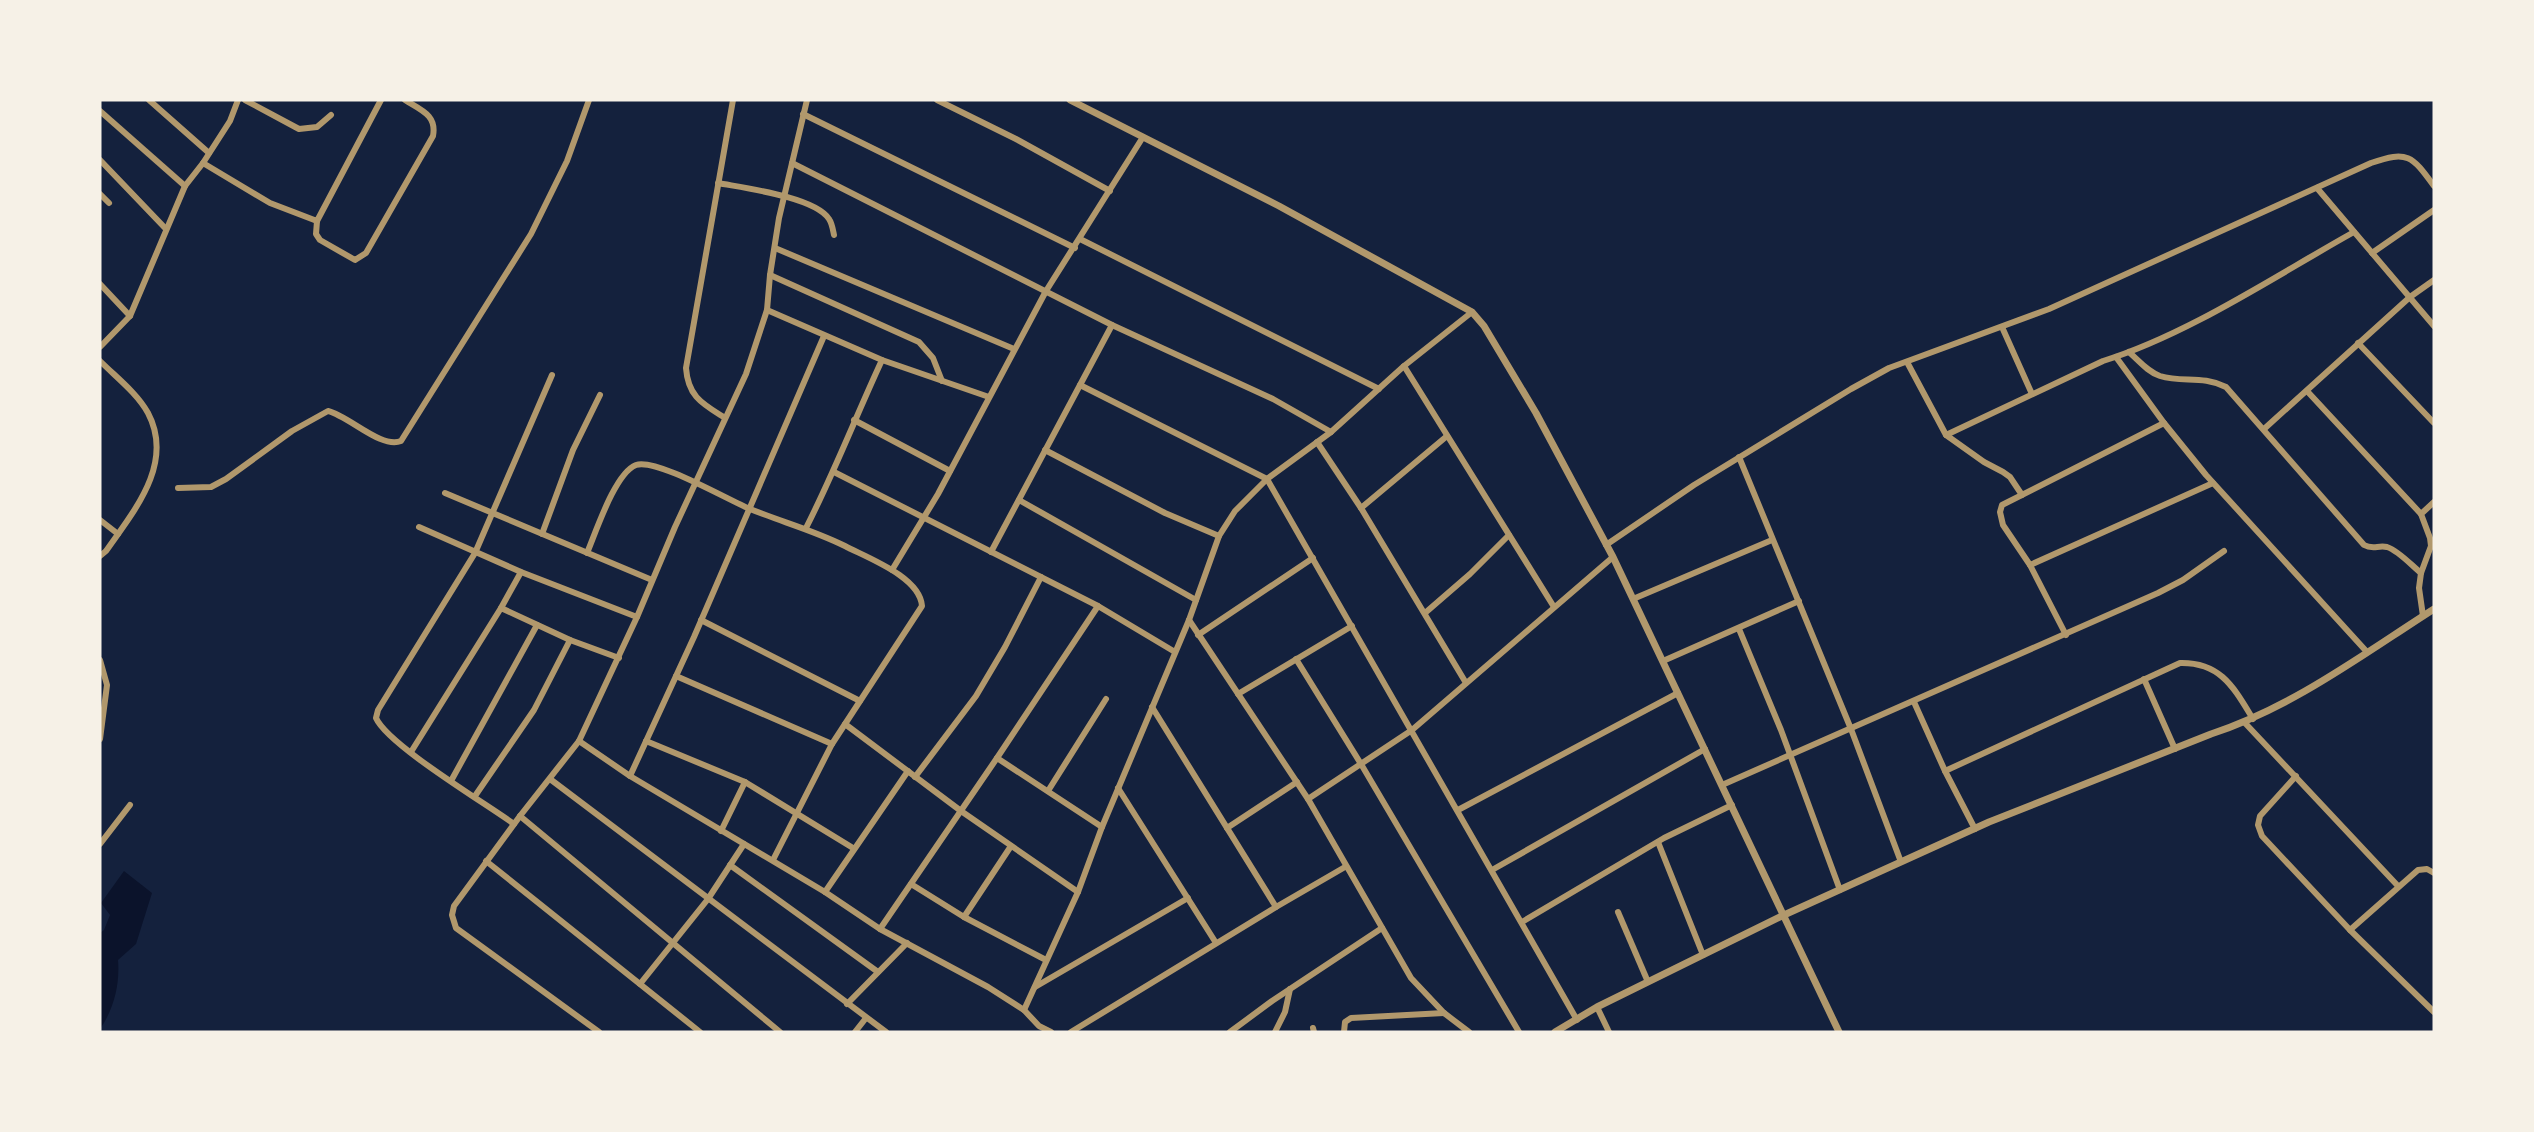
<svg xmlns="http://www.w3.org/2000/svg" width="2534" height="1132" font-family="'Titillium Web',sans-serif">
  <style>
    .water { fill: #0b132b }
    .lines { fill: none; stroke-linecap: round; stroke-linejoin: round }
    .minor { stroke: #b1986c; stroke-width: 6 }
    .tertiary { stroke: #b1986c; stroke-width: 7 }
  </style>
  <rect width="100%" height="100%" fill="#14213d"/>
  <path class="water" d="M124,871L152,893L136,944L118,960C120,984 114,1009 100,1029V933L104,930L110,915L101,903Z"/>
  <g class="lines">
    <g class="minor">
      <polyline points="149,100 209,153"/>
      <polyline points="245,100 299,129 317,127 331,115"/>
      <polyline points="937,100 1016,139 1110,191"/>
      <polyline points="100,111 185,186"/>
      <polyline points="803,114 1075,248"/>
      <polyline points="100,160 166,229"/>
      <polyline points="203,163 270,203 317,221 381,100"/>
      <polyline points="792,163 1112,325 1273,399 1331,432"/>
      <path d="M718,183C744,188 815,197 829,219C832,223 833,230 834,235"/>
      <polyline points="2317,188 2434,326"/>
      <polyline points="100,194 109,203"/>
      <path d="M317,221L316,234L320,240L355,260L366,253L433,136C437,115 421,110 405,100"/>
      <polyline points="1080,239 1379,389"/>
      <polyline points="775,248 1014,349"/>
      <polyline points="2372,253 2434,210"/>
      <polyline points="770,275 919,342 933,358 942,381"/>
      <polyline points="100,284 130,316"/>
      <path d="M767,310L882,360C856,416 834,473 806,528"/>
      <polyline points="2002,327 2032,394"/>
      <polyline points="2358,343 2434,423"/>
      <polyline points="100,347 130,316 185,186 203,163 230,121 238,100"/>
      <path d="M2129,352C2139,361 2148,372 2160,376C2183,383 2202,375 2226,387L2364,545C2373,550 2378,545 2387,547C2399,551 2411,565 2421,573"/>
      <polyline points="2116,357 2164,423 2206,475 2367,652"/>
      <polyline points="882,360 989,397"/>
      <path d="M100,361C116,377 137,393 148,413C175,464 133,512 106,551L100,556"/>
      <polyline points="1907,362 1946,435 1984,462 2003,472 2010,477 2022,495"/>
      <polyline points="1404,366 1554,607"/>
      <polyline points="1080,385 1267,479 1577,1020"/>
      <polyline points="2307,391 2421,514"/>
      <path d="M725,418C703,404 688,397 686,368L733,100"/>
      <polyline points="854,420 950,471"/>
      <polyline points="2264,429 2410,297 2434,280"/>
      <path d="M1946,435L2103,361C2189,334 2275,276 2354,232"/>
      <polyline points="1317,442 1361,508 1466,683"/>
      <polyline points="1045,450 1165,513 1219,536"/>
      <polyline points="1739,457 1851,729 1901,862"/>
      <polyline points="834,472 1098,606 1175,652"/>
      <path d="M178,488L211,487L226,479L292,431L328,411C349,416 381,449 401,441L531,234L567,161L589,100"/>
      <polyline points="445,493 652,580"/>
      <polyline points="1019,500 1196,600"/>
      <polyline points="1361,508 1447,436"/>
      <polyline points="100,520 118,534"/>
      <polyline points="419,527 521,572 637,617"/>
      <polyline points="542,534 573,450 600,395"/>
      <path d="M1606,545L1694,485L1851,389L1889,368L2049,309L2371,163C2408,150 2412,156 2434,186"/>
      <polyline points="991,552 1112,325"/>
      <path d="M587,553C596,532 615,473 636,465C656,458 728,500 750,509C782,522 813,530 845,546C868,558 920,577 922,606L832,744L773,860"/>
      <polyline points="2030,565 2213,483"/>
      <polyline points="892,570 938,494 1046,291 1143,137"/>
      <polyline points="1633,599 1772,540"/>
      <polyline points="501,608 521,572"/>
      <polyline points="1425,613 1470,574 1509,535"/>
      <polyline points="2423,616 2419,588 2421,573 2431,546 2430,538 2421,514 2434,502"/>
      <polyline points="701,620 860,701"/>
      <polyline points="1189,620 1308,799 1412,730 1613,557"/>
      <polyline points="1739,629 1781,730 1840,890"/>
      <polyline points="1198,635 1313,558"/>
      <polyline points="2066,635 2030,565 2003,525 2000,512 2002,505 2164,423"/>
      <polyline points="1296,659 1361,764 1519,1032"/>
      <polyline points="100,660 107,685 100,739"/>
      <polyline points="1663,661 1799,601"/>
      <polyline points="676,676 832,744"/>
      <polyline points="2144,679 2175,749"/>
      <polyline points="1238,694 1352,626"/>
      <polyline points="1914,702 1945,771 1975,829"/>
      <polyline points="1152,707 1276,907"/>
      <polyline points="2245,723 2398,886"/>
      <polyline points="845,724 961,811 1078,892"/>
      <polyline points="579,741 630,776 825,892 880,929 988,987 1024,1010 1039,1026 1051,1032"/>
      <polyline points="646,741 745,782 853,848"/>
      <polyline points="411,752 501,608 570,640 619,658"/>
      <polyline points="997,758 1102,827"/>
      <path d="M1945,771L2180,663C2221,662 2234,688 2253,719"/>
      <polyline points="630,776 694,637 824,336"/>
      <polyline points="2296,776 2260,816 2258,825 2262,836 2350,930 2434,1012"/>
      <polyline points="915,777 976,696 1005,647 1041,577"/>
      <polyline points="550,779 886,1032"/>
      <polyline points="451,781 537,625"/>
      <polyline points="1722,785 2158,593 2183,580 2224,551"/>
      <polyline points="1118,788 1216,943"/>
      <polyline points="1048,791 1106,699"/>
      <polyline points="475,796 534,710 570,640"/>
      <polyline points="1308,799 1411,978 1444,1013 1469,1032"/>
      <polyline points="1458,810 1678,693"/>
      <polyline points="520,816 780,1032"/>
      <path d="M514,824C485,803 388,745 376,718L378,710L475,553L552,375"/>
      <polyline points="1227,828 1297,782"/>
      <polyline points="721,831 745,782"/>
      <polyline points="1658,842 1703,955"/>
      <polyline points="100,844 130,805"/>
      <polyline points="486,861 700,1032"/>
      <polyline points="730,865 878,972"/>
      <polyline points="1492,870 1705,749"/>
      <polyline points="911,884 964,917 1046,960"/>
      <polyline points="825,892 908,771"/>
      <polyline points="1618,912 1648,982"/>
      <polyline points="964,917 1011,846"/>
      <polyline points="1522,922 1664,838 1732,805"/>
      <polyline points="880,929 997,758 1098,606"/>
      <polyline points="2350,930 2418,870 2427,869 2434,873"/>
      <polyline points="640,984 708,899 744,844"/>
      <polyline points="1035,987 1188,898"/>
      <polyline points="847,1004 907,943"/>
      <polyline points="1597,1007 1609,1032"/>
      <polyline points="1024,1010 1078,892 1102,827 1189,620 1219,536 1235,511 1267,479 1331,432 1404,366 1472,312"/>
      <polyline points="1313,1028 1314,1032"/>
      <polyline points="599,1032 456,928 452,915 454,906 520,816 579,741 637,617 675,527 746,374 767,310 770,275 779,218 807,100"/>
      <polyline points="855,1032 866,1018"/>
      <polyline points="1071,1032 1276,907 1345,867"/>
      <polyline points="1230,1032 1272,1001 1382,928"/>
      <polyline points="1275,1032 1285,1012 1290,989"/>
      <polyline points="1344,1032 1345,1022 1351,1018 1444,1013"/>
    </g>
    <g class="tertiary">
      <polyline points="1070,100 1279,206 1472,312 1484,326 1536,413 1613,557 1839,1032"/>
      <path d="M1555,1032L1597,1007L1784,915L1989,822L2211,734C2293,707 2362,655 2434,609"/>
    </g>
  </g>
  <rect width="2534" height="1132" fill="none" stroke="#f6f1e7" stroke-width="203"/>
</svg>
